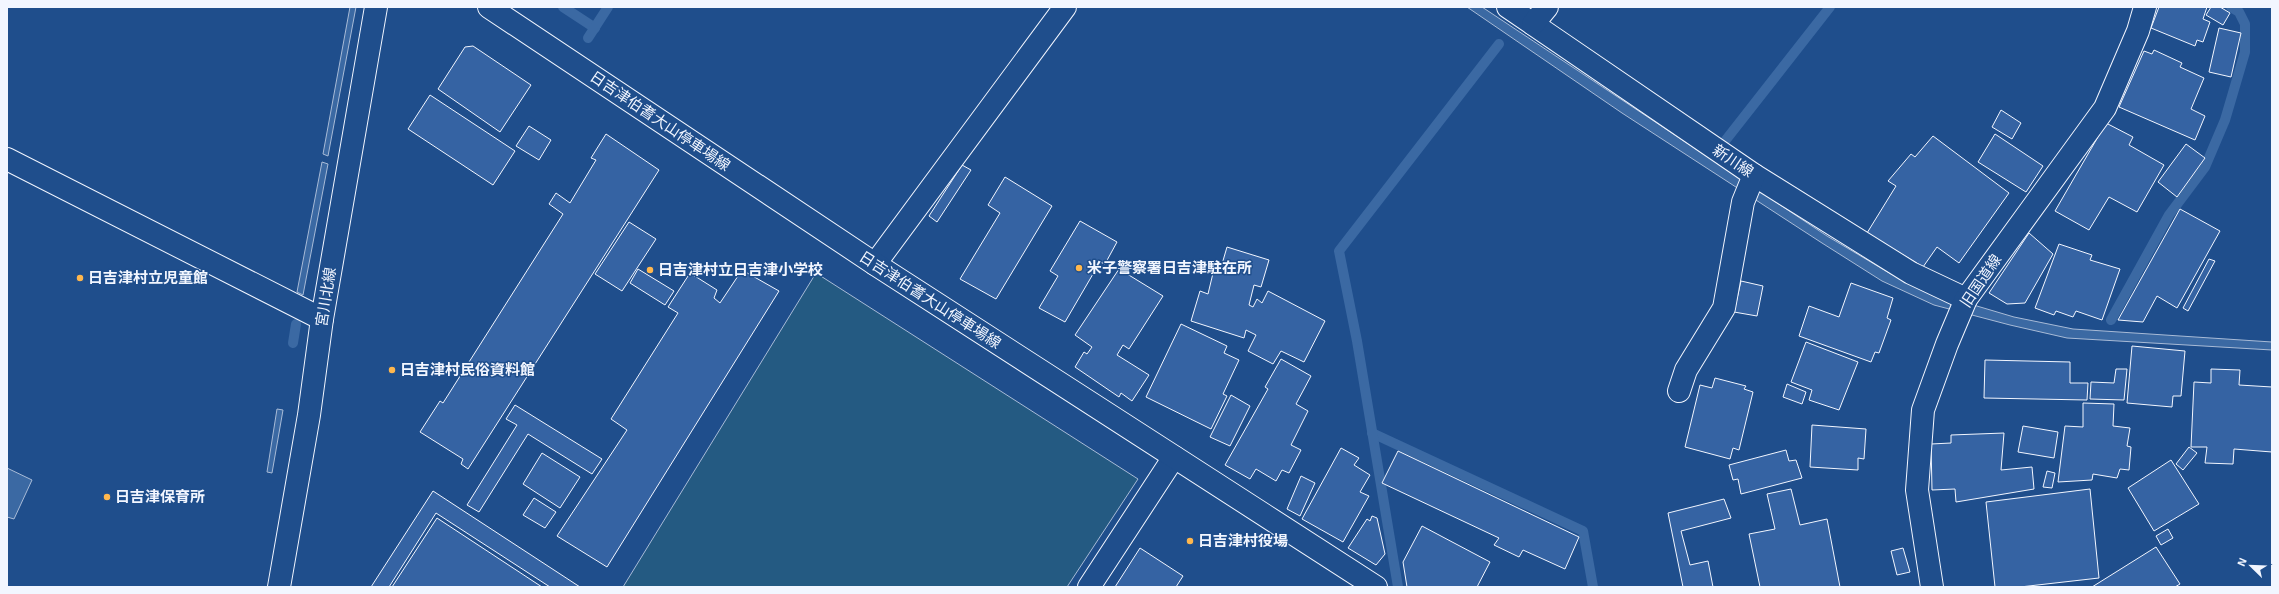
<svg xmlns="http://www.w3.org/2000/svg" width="2279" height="594" font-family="'Exo 2','Noto Sans JP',sans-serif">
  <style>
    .green { fill: #245a82; stroke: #a8bbd7 }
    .water { fill: #3b69a3; stroke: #a8bbd7 }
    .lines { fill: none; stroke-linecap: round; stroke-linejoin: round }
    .stream { stroke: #3b69a3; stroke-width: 10 }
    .building { fill: #3563a3; stroke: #f2f6ff }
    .minor-casing { stroke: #f2f6ff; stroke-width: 24 }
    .major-casing { stroke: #f2f6ff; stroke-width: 24 }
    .minor { stroke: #1f4e8c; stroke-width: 22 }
    .major { stroke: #1f4e8c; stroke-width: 22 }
    .poi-dot { fill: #ffb74d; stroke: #1f4e8c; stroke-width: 1.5 }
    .labels { text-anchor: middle; stroke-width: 3; stroke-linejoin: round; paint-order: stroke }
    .street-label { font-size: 15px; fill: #f2f6ff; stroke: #1f4e8c }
    .poi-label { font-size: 15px; font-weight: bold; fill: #f2f6ff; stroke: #1f4e8c; text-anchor: start }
  </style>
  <rect width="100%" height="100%" fill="#1f4e8c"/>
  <polygon class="green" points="816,273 1138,479 1067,587 623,587"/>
  <g class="water">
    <polygon points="350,7 356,7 328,156 323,154"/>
    <polygon points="1467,7 1482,7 1827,236 1891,274 1933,293 2014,317 2073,329 2272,342 2272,350 2067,338 2010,325 1934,305 1882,281 1822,243 1622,113"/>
    <polygon points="322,162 328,164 303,295 297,292"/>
    <polygon points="277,409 283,410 272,473 267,472"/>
    <polygon points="7,468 32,480 14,519 7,517"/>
  </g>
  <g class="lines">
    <g class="stream">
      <polyline points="563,7 595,28"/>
      <polyline points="588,38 608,7"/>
      <polyline points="1725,141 1830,7"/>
      <polyline points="2111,320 2169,215 2205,167 2225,120 2245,52 2245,24 2239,12 2231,7"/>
      <polyline points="293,343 296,324"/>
      <polyline points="1372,433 1583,531 1593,587"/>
      <polyline points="1398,587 1357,341 1339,251 1499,44"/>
    </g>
  </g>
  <g class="building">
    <polygon points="2159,7 2207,7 2203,19 2210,22 2203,42 2197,40 2195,46 2151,28"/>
    <polygon points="2211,7 2220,7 2230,13 2223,25 2206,15"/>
    <polygon points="2219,28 2241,33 2231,77 2209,72"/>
    <polygon points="473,46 531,85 500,132 438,89 465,47"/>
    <polygon points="2154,50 2182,63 2180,67 2204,78 2191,109 2205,116 2195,140 2119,107 2144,51 2152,54"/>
    <polygon points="430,95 515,151 493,185 408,129"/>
    <polygon points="2001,110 2021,123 2012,139 1992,127"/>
    <polygon points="2106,123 2133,137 2129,145 2164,165 2137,212 2109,197 2089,230 2055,211"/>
    <polygon points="529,126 551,140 539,160 516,146"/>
    <polygon points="606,134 659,170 468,469 461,464 463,459 420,432 440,401 443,403 563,214 549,204 556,193 570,203 596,160 591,158"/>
    <polygon points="1995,134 2043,166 2026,192 1978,162"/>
    <polygon points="1933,136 2009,193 1959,263 1937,247 1923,267 1867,233 1896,186 1888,181 1911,154 1915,157"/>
    <polygon points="2186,144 2205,158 2177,197 2158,182"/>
    <polygon points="962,165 971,170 937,222 929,216"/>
    <polygon points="1005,177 1052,206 996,299 960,279 1000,213 988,205"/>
    <polygon points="2180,209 2220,231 2177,308 2157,296 2143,322 2118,320"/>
    <polygon points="1080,221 1117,242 1105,264 1100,262 1065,322 1039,308 1058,276 1050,271"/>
    <polygon points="629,222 656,239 622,291 595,274"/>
    <polygon points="2029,233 2053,254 2025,303 2007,304 1989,293"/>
    <polygon points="2059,244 2092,255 2090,260 2120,269 2102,320 2076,311 2073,317 2056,311 2054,315 2035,308"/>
    <polygon points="1227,247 1269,260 1261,287 1254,285 1249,305 1253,307 1257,299 1262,303 1268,291 1325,321 1304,362 1281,351 1273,364 1248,351 1256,335 1246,330 1244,338 1191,321 1200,291 1208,294 1214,269 1220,271"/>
    <polygon points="2209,259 2215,261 2188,311 2183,308"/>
    <polygon points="638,269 674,291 665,305 630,283"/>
    <polygon points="1119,269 1163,296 1129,349 1123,345 1117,355 1149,375 1132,401 1121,393 1119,397 1075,367 1084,352 1087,354 1092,347 1075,335"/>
    <polygon points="742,270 779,291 607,567 557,536 627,430 611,419 678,313 668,307 690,273 717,290 714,298 720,303"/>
    <polygon points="1741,281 1763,286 1757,316 1734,312"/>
    <polygon points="1851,283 1893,298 1887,318 1891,320 1879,353 1875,352 1871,362 1799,336 1809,306 1839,317"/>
    <polygon points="1181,324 1227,346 1224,353 1239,360 1223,394 1227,396 1211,429 1146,397"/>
    <polygon points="1806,342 1858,362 1839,410 1809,400 1812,390 1791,382"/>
    <polygon points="2132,346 2185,351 2181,396 2173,396 2172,407 2127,403"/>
    <polygon points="1281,359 1311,376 1296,404 1308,411 1291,445 1301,450 1289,473 1282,470 1276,481 1256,469 1250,479 1225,465 1268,389 1265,387"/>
    <polygon points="1985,360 2070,362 2070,383 2088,383 2087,400 1984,398"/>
    <polygon points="2116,369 2127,369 2124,400 2090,399 2091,382 2114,383"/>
    <polygon points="2211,369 2240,370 2239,385 2272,387 2272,452 2234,449 2233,464 2205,463 2207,447 2191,447 2194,382 2211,383"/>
    <polygon points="1715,378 1746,386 1744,389 1753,392 1739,450 1733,448 1730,459 1685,447 1700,385 1712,388"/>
    <polygon points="1787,384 1806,392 1802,404 1783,397"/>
    <polygon points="1231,395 1250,406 1230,446 1210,437"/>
    <polygon points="2083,403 2114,404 2113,426 2130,428 2127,446 2131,447 2129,470 2120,469 2117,478 2093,474 2092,480 2058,482 2065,426 2083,427"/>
    <polygon points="515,405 602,459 592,474 528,434 479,512 467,505 517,425 506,419"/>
    <polygon points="1812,425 1866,429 1864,459 1858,458 1858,470 1810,467"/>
    <polygon points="2023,426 2058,432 2054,458 2018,452"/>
    <polygon points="2004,433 2001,470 2032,467 2034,489 1956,502 1955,489 1932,490 1931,444 1951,443 1951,435"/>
    <polygon points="2189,447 2197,453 2183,470 2176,464"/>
    <polygon points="1341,448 1359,458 1354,465 1370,475 1360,492 1369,496 1343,542 1302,519"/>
    <polygon points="1786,450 1789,461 1796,460 1802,478 1741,494 1738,479 1733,480 1729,465"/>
    <polygon points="1398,451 1579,537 1565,569 1523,550 1519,557 1494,545 1499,538 1382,483"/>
    <polygon points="542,453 580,477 560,508 523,484"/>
    <polygon points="2171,460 2199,504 2154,531 2128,488"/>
    <polygon points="2047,471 2055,473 2052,488 2043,487"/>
    <polygon points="1301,476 1315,483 1300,516 1287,509"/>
    <polygon points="1791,489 1800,525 1827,519 1840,587 1760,587 1749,534 1775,529 1767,494"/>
    <polygon points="2090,489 2099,578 2020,587 1995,587 1986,502"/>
    <polygon points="433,491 580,587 550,587 436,513 389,587 371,587"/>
    <polygon points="534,498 556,512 545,528 523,515"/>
    <polygon points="1724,499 1731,518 1681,531 1690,565 1708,561 1713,587 1683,587 1668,513"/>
    <polygon points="1372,516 1377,518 1385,554 1376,565 1348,548 1367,519 1370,521"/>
    <polygon points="437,518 542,587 392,587"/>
    <polygon points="1422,526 1490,562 1477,587 1407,587 1403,562"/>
    <polygon points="2168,529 2173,538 2161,545 2156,536"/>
    <polygon points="2156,547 2180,584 2175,587 2092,587"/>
    <polygon points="1140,548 1183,576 1176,587 1115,587"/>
    <polygon points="1903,548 1910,572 1897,575 1891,551"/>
  </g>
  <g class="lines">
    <defs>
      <g id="minor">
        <polyline points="1508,7 1754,175 1911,273 1966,299"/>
        <polyline points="1533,24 1547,7"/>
        <polyline points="7,159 322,319"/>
        <polyline points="875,264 1065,7"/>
        <polyline points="1679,391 1686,370 1724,308 1743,202 1754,175"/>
        <polyline points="279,587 309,415 322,319 376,7"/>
        <polyline points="1089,587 1174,457"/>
        <polyline points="1932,587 1917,490 1923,410 1947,344 1966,299 2105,108 2138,31 2145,7"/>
      </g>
      <polyline id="major" points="489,7 875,264 1376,587"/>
    </defs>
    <use href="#minor" class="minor-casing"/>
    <use href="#major" class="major-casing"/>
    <use href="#minor" class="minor"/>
    <use href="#major" class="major"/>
  </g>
  <g class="poi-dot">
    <circle cx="1079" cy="268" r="4"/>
    <circle cx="650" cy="270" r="4"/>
    <circle cx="80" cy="278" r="4"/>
    <circle cx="392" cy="370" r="4"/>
    <circle cx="107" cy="497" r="4"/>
    <circle cx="1190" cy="541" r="4"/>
  </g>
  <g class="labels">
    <g class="street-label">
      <text transform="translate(660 121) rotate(34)" y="5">日吉津伯耆大山停車場線</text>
      <text transform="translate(1733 161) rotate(34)" y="5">新川線</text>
      <text transform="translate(1981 281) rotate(-56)" y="5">旧国道線</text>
      <text transform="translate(326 297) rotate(-81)" y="5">宮川北線</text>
      <text transform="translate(930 300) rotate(33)" y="5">日吉津伯耆大山停車場線</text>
    </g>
    <g class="poi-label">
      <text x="1087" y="273">米子警察署日吉津駐在所</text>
      <text x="658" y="275">日吉津村立日吉津小学校</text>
      <text x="88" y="283">日吉津村立児童館</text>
      <text x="400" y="375">日吉津村民俗資料館</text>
      <text x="115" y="502">日吉津保育所</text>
      <text x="1198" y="546">日吉津村役場</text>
    </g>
  </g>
  <rect width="2279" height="594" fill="none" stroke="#f2f6ff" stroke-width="16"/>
  <g transform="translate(2251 566) rotate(293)" stroke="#1f4e8c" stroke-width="3" paint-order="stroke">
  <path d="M0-3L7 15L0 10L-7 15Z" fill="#f2f6ff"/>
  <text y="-6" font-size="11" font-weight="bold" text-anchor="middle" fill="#f2f6ff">N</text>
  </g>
</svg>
